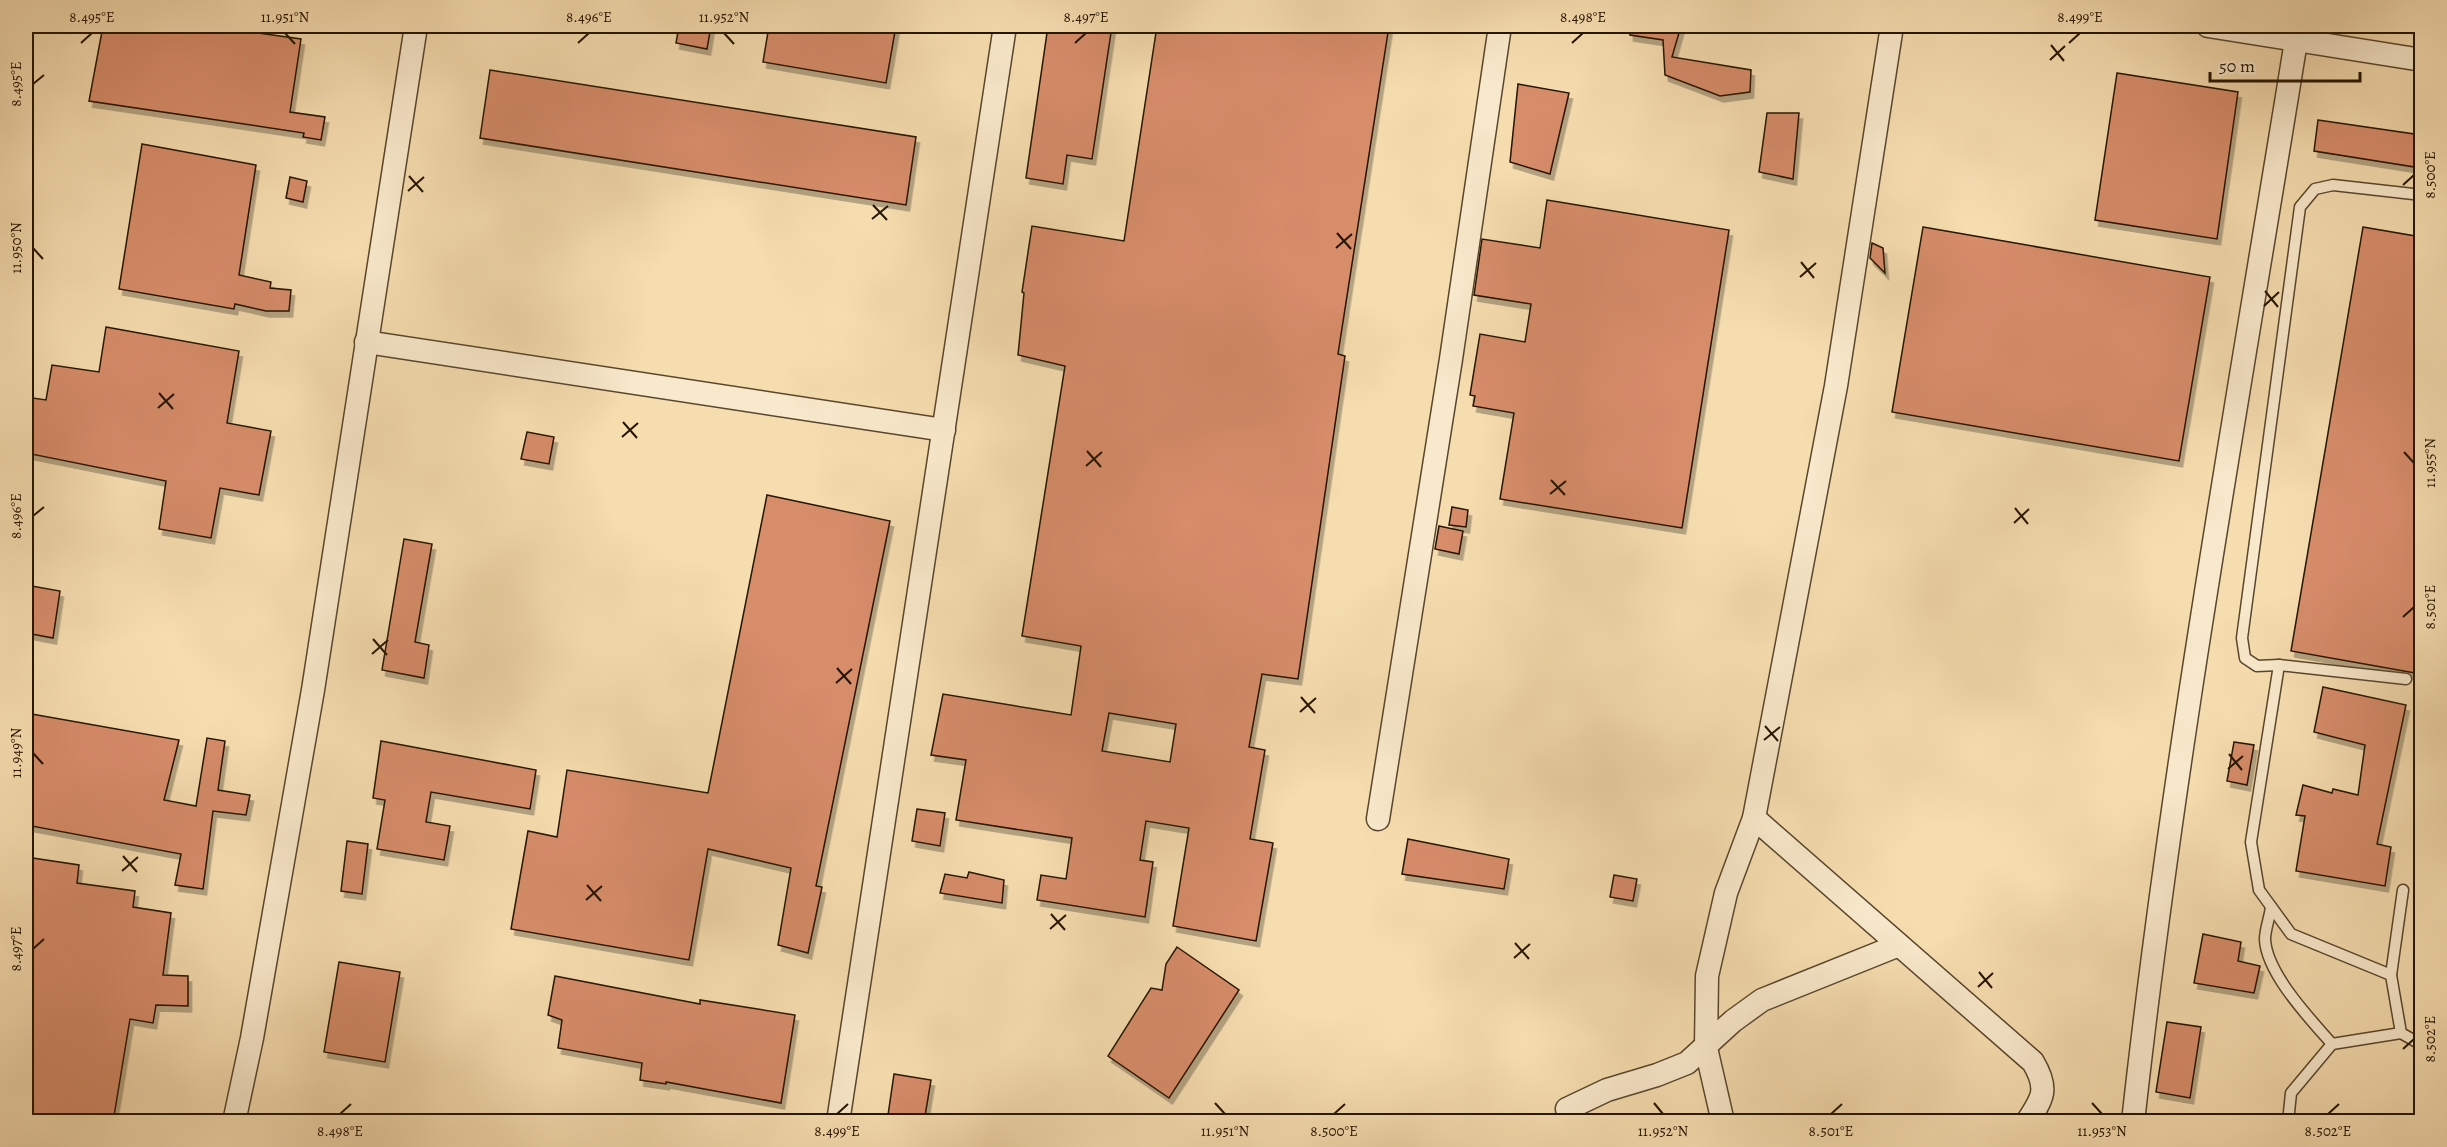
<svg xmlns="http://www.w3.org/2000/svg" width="2447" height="1147" font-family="Alegreya,serif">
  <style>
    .building { fill: #d78c6a; stroke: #251400; stroke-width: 1.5; fill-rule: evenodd; filter: url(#shadow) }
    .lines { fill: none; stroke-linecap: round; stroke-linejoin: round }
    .service-casing { stroke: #59462c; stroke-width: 13 }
    .minor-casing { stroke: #59462c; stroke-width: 25 }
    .service { stroke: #f9e9cc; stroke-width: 10 }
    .minor { stroke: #f9e9cc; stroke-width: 22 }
    .ticks { fill: none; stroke: #251400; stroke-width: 2 }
    .neatline { fill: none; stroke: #251400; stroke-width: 2 }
    .ticks-label { font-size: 15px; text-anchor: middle; fill: #251400 }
  </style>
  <defs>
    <filter id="shadow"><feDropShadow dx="3.5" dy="6" stdDeviation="0" flood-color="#0004"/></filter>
  </defs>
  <rect width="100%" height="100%" fill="#f6ddb0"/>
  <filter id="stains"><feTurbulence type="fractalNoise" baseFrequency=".00333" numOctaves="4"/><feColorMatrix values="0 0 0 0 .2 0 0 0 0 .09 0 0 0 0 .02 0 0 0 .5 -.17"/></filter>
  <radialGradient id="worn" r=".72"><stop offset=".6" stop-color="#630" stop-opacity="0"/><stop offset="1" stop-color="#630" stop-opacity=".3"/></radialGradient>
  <g class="building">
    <polygon points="103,26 207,26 301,39 290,112 325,117 321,140 303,137 304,133 89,101"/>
    <polygon points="679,26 711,26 707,49 676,43"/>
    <polygon points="769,26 896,26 886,83 763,62"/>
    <polygon points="1048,26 1112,26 1092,159 1067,155 1063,184 1026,178"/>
    <path d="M1157,26H1389L1338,354L1345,356L1298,679L1262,674L1249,747L1265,750L1250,839L1273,843L1256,941L1173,926L1189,828L1146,821L1140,860L1153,862L1145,917L1037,900L1041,875L1066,879L1072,838L956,820L966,760L931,755L943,694L1071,715L1081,646L1022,636L1065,366L1018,355L1024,293L1022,292L1032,226L1124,241ZM1109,713L1176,724L1170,762L1102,751Z"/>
    <polygon points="1630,26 1681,26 1672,57 1751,70 1750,92 1720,96 1665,75 1663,40 1630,35"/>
    <polygon points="490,70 916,137 906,205 480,138"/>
    <polygon points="2117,73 2238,92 2217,239 2095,220"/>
    <polygon points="1518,84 1569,93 1550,174 1510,162"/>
    <polygon points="1767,113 1799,113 1793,179 1759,172"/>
    <polygon points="2318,120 2421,135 2421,168 2314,151"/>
    <polygon points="142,144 256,165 239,275 271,282 270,288 291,290 289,311 266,311 235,304 234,309 119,289"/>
    <polygon points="290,177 307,181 303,202 286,198"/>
    <polygon points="1547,200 1729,230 1682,528 1500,499 1514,413 1473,406 1475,396 1470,395 1480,334 1525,342 1531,304 1474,295 1482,239 1540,248"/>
    <polygon points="1923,227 2210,277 2179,461 1892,412"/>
    <polygon points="2363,227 2421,237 2421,674 2291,651"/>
    <polygon points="1872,243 1883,248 1885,273 1870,258"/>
    <polygon points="106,327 239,351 227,423 271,431 259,495 220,488 211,538 159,529 166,481 26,453 26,397 46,400 52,365 99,372"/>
    <polygon points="527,432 554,437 549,464 521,459"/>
    <polygon points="767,495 890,521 816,886 822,887 808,953 778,945 791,868 708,849 689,960 511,929 528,831 557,837 567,770 708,793"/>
    <polygon points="1452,507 1468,510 1466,527 1449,525"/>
    <polygon points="1439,526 1463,531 1459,554 1435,549"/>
    <polygon points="404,539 432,544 415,642 429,645 424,678 382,670"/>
    <polygon points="26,585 60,591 53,638 26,633"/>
    <polygon points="2323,687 2406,705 2377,844 2391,847 2385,886 2296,871 2305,816 2296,815 2303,785 2332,793 2333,789 2358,795 2365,745 2314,732"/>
    <polygon points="26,713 179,740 164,800 196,806 207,738 225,741 218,790 250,795 246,815 213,811 203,889 175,885 181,854 26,825 26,798 32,762 26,762"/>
    <polygon points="381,741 536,770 530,809 431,792 426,822 450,826 444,860 377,849 385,800 373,798"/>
    <polygon points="2234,742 2254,745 2247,785 2227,781"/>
    <polygon points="917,809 945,813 940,846 912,841"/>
    <polygon points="1408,839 1509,859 1504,889 1402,874"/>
    <polygon points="347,841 368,844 362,894 341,891"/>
    <polygon points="26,857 79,865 77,883 135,891 133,907 171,913 163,975 188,976 188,1006 156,1005 153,1023 130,1019 113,1122 26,1122"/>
    <polygon points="969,872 1004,880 1002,903 940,893 945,874 967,878"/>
    <polygon points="1614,875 1637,879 1633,901 1610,897"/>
    <polygon points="2203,934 2241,942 2238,961 2260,966 2254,993 2194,983"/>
    <polygon points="1177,947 1239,990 1169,1098 1108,1056 1151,988 1162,990 1166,964"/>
    <polygon points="339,962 400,972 385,1062 324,1052"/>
    <polygon points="555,976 700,1004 700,1000 795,1015 781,1103 666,1082 666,1084 640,1080 642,1063 558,1048 562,1020 548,1015"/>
    <polygon points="2167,1022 2201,1027 2190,1098 2156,1092"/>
    <polygon points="894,1074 931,1080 924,1122 887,1122"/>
  </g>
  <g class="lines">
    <defs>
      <g id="service">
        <polyline points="2279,665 2251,842 2259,890 2291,934 2391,975"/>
        <polyline points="2406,679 2279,665 2257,666 2245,658 2242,638 2300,207 2315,189 2333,185 2422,195"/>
        <polyline points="2403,890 2391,975 2401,1033 2422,1045"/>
        <path d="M2271,907C2270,917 2265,929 2265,939C2266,973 2311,1020 2332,1044"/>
        <polyline points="2288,1122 2291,1093 2332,1044 2401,1033"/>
      </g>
      <g id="minor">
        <polyline points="2208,26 2422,60"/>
        <polyline points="366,342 944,430"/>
        <path d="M1754,818L2033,1062C2049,1089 2043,1098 2027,1122"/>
        <polyline points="1378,819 1451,359 1500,26"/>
        <polyline points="1567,1109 1607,1090 1657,1075 1687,1063 1733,1021 1762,1000 1899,945"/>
        <polyline points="234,1122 252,1038 313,690 416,26"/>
        <polyline points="838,1122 1005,26"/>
        <polyline points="1723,1122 1706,1048 1707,976 1726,893 1754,818 1836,386 1892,26"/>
        <path d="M2133,1122C2173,760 2238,400 2296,41"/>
      </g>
    </defs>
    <use href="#service" class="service-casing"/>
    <use href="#minor" class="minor-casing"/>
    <use href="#service" class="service"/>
    <use href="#minor" class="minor"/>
  </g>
  <path class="ticks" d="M285,33L295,44M724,33L734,44M81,43L92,33M578,43L589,33M1075,43L1086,33M1572,43L1583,33M2069,43L2080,33M2051,45L2064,61M2050,60L2065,46M33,84L44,75M409,176L423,192M2403,185L2414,175M408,191L424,177M873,205L887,220M872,219L888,206M1337,233L1351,249M33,248L43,259M1336,248L1352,234M1801,262L1814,278M1800,277L1816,263M2265,291L2278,307M2264,306L2279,292M159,393L173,409M158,408L174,394M623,422L637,438M622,437L638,423M1087,451L1101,467M2404,452L2414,463M1086,466L1102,452M1551,480L1565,495M1550,494L1566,481M2015,508L2028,524M33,516L44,507M2014,523L2029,509M2403,617L2414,607M373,639L387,655M372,654L388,640M837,668L851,684M836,683L852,669M1301,697L1315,713M1300,712L1316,698M1765,726L1778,741M1764,740L1780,727M33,753L43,764M2229,754L2242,770M2228,769L2243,756M123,856L137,872M122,871L138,857M587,885L601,901M586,900L602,886M1051,914L1065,930M1050,929L1066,915M1515,943L1529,959M33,949L44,939M1514,958L1530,944M1979,972L1992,988M1978,987L1993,973M2403,1049L2414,1039M1215,1103L1225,1114M1654,1103L1663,1114M2092,1103L2102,1114M340,1114L351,1104M837,1114L848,1104M1334,1114L1345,1104M1831,1114L1842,1104M2328,1114L2339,1104"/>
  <rect width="2447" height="1147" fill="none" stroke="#f6ddb0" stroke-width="66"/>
  <path d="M2210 72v9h150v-9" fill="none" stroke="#251400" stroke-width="3"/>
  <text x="2219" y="72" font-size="18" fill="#251400" stroke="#f9e9cc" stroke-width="4.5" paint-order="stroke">50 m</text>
  <rect x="33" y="33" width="2381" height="1081" class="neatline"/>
  <g class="ticks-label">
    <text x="92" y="22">8.495°E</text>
    <text x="285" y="22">11.951°N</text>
    <text x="589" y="22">8.496°E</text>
    <text x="724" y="22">11.952°N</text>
    <text x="1086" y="22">8.497°E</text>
    <text x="1583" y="22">8.498°E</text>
    <text x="2080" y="22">8.499°E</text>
    <text transform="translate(16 84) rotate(-90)" y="5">8.495°E</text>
    <text transform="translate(2430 175) rotate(-90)" y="5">8.500°E</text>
    <text transform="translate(16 248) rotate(-90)" y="5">11.950°N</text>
    <text transform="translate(2430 463) rotate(-90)" y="5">11.955°N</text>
    <text transform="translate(16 516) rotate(-90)" y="5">8.496°E</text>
    <text transform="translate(2430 607) rotate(-90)" y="5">8.501°E</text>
    <text transform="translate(16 753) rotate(-90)" y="5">11.949°N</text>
    <text transform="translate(16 949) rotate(-90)" y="5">8.497°E</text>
    <text transform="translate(2430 1039) rotate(-90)" y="5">8.502°E</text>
    <text x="340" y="1136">8.498°E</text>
    <text x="837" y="1136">8.499°E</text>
    <text x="1225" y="1136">11.951°N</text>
    <text x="1334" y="1136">8.500°E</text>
    <text x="1663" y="1136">11.952°N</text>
    <text x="1831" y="1136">8.501°E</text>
    <text x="2102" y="1136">11.953°N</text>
    <text x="2328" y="1136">8.502°E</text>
  </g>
  <rect width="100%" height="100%" filter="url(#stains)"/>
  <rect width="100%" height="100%" fill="url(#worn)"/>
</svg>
